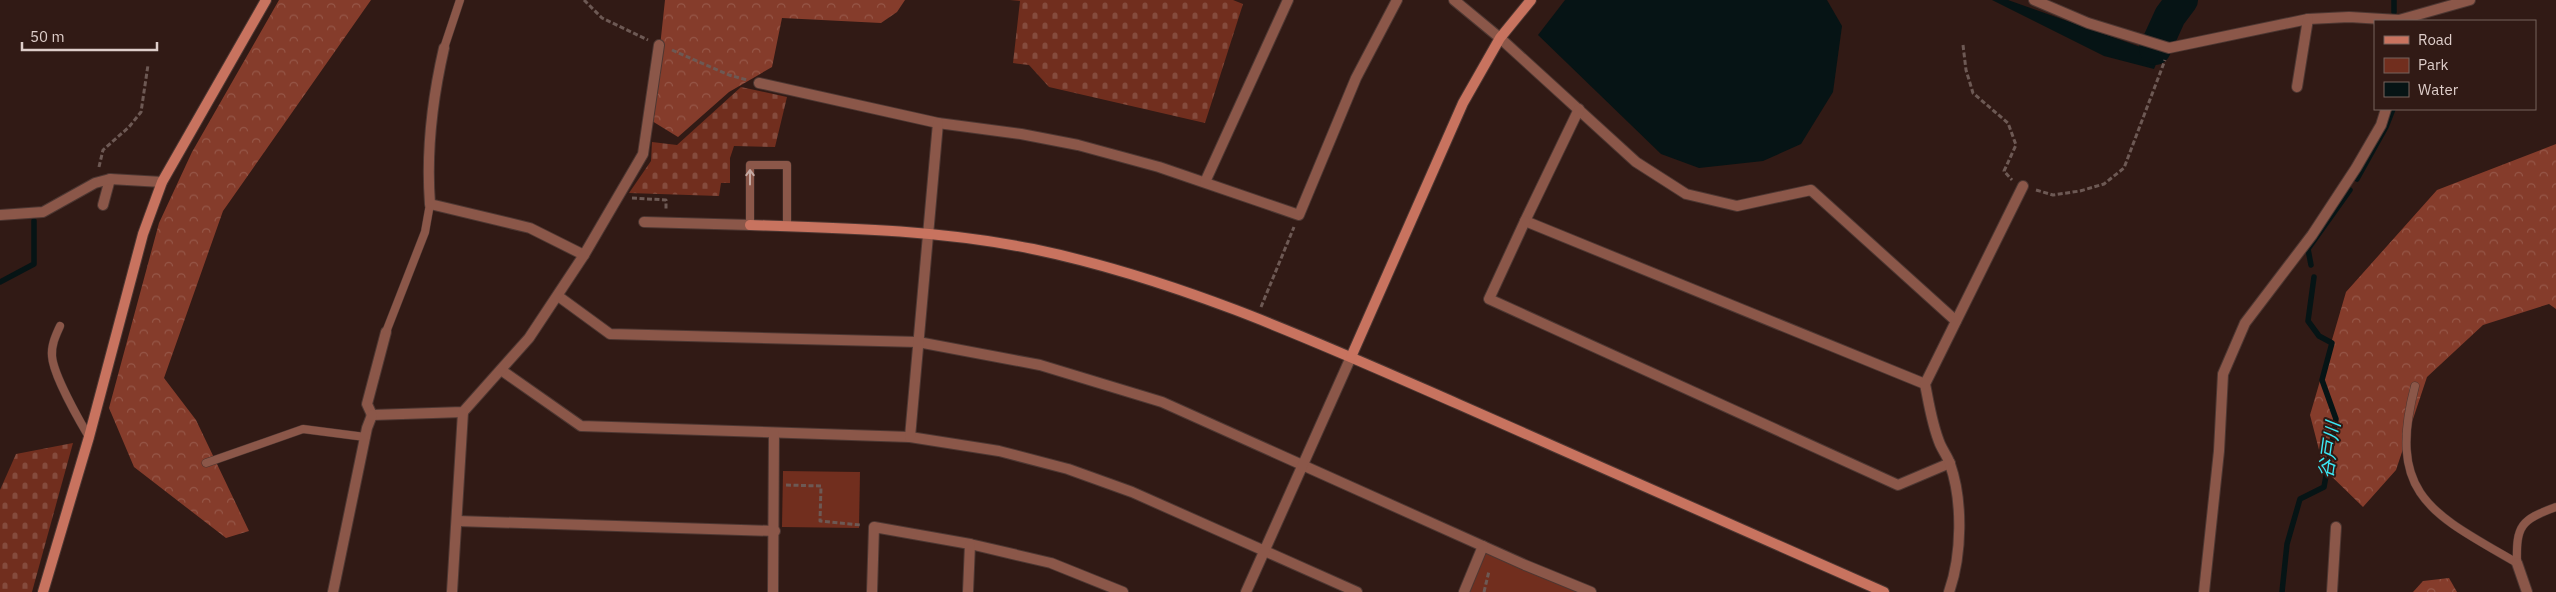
<svg xmlns="http://www.w3.org/2000/svg" width="2556" height="592" font-family="'IBM Plex Sans','Noto Sans JP',sans-serif">
  <style>
    .forest { fill: url(#forest-crowns) }
    .cemetery { fill: url(#cemetery-stones) }
    .park { fill: #712e1e }
    .water { fill: #061415 }
    .lines { fill: none; stroke-linecap: round; stroke-linejoin: round }
    .stream { stroke: #061415; stroke-width: 5.5 }
    .river { stroke: #061415; stroke-width: 32 }
    .lane-casing { stroke: #4d3732; stroke-width: 9 }
    .street-casing { stroke: #4d3732; stroke-width: 12 }
    .secondary-casing { stroke: #4d3732; stroke-width: 12 }
    .path { stroke: #6d5954; stroke-width: 3; stroke-dasharray: 5 2.5; stroke-linecap: butt }
    .lane { stroke: #8b5749; stroke-width: 8 }
    .street { stroke: #8b5749; stroke-width: 10 }
    .secondary { stroke: #c8735f; stroke-width: 10 }
    .oneway { stroke: #c5aaa3 }
    .labels { text-anchor: middle; stroke-width: 4; stroke-linejoin: round; paint-order: stroke }
    .water-label { font-size: 19px; font-style: italic; fill: #3be8f5; stroke: #311a15 }
  </style>
  <defs>
    <pattern id="forest-crowns" width="20" height="18" patternUnits="userSpaceOnUse" patternTransform="scale(1.25)"><rect width="20" height="18" fill="#853c2b"/><path d="M2 6a3 3 0 1 1 6 0M12 15a3 3 0 1 1 6 0" fill="none" stroke="#965748"/></pattern>
    <pattern id="cemetery-stones" width="16" height="16" patternUnits="userSpaceOnUse" patternTransform="scale(1.25)"><rect width="16" height="16" fill="#712e1e"/><path d="M2 7V4a2 2 0 0 1 4 0v3zM10 15v-3a2 2 0 0 1 4 0v3z" fill="#854b3d"/></pattern>
  </defs>
  <rect width="100%" height="100%" fill="#311a15"/>
  <g class="forest">
    <polygon points="279,0 371,0 223,211 164,378 196,420 249,531 226,538 134,467 109,408 159,223 192,152"/>
    <polygon points="665,0 905,0 897,12 881,23 782,18 772,67 729,92 678,137 652,121"/>
    <polygon points="2556,144 2556,309 2549,304 2483,325 2427,377 2396,470 2363,507 2324,469 2310,415 2346,292 2437,190"/>
    <polygon points="2449,578 2457,592 2413,592 2423,581"/>
  </g>
  <g class="cemetery">
    <polygon points="1010,0 1233,0 1243,4 1205,123 1049,87 1029,65 1013,63 1020,1"/>
    <polygon points="741,87 787,97 775,147 734,146 730,158 730,183 721,183 719,196 629,193 651,161 652,142 677,145"/>
    <polygon points="73,443 32,592 0,592 0,490 16,454"/>
  </g>
  <g class="park">
    <polygon points="783,471 860,472 859,528 782,527"/>
    <polygon points="1484,551 1585,592 1467,592"/>
  </g>
  <g class="water">
    <polygon points="1565,0 1827,0 1842,26 1833,92 1801,144 1763,161 1699,168 1661,154 1538,35"/>
    <path d="M1992,0H2008L2149,50C2159,34 2161,15 2172,0H2180L2172,15L2167,39L2154,69L2104,56Z"/>
  </g>
  <g class="lines">
    <g class="stream">
      <polyline points="2394,12 2394,0"/>
      <polyline points="2357,179 2386,127 2393,109"/>
      <polyline points="2311,265 2308,249 2350,190"/>
      <polyline points="0,282 34,264 34,221"/>
      <polyline points="2282,592 2287,544 2300,499 2324,487 2336,419 2322,380 2332,343 2319,336 2308,321 2314,277"/>
    </g>
    <polyline class="river" points="2155,49 2170,16 2182,0"/>
    <defs>
      <g id="lane">
        <polyline points="444,48 460,0"/>
        <polyline points="750,225 750,165 787,165 787,226"/>
        <path d="M60,326C56,335 51,345 52,356C53,374 79,420 89,437"/>
        <polyline points="386,332 425,232 430,204"/>
        <path d="M2415,386C2386,496 2433,514 2517,563"/>
        <polyline points="206,463 303,429 365,437"/>
        <path d="M2517,563C2516,525 2521,520 2556,507"/>
      </g>
      <g id="street">
        <polyline points="1454,0 1500,38 1636,162 1686,194 1737,206 1811,190 1956,321"/>
        <polyline points="2034,0 2088,23 2169,48 2308,19 2349,17 2399,20 2470,0"/>
        <path d="M444,48C432,100 426,151 430,204L530,228L584,255"/>
        <polyline points="759,83 938,123 1021,134 1078,145 1159,167 1299,215 1356,78 1397,0"/>
        <polyline points="2297,87 2308,19"/>
        <polyline points="1579,109 1525,221 1925,384"/>
        <polyline points="1205,182 1288,0"/>
        <polyline points="103,205 110,179"/>
        <polyline points="0,215 43,212 95,183 110,179 162,182"/>
        <polyline points="1525,221 1489,299 1898,485 1950,463"/>
        <polyline points="644,222 750,225"/>
        <polyline points="558,296 610,334 918,342 1040,365 1162,402 1525,565 1591,592"/>
        <polyline points="501,370 581,426 910,437 999,451 1068,469 1132,492 1357,592"/>
        <polyline points="372,415 463,412 529,338 584,255 643,154 659,45"/>
        <polyline points="372,415 367,404 386,332"/>
        <polyline points="910,437 938,123"/>
        <polyline points="457,521 775,531"/>
        <polyline points="2517,563 2527,592"/>
        <polyline points="333,592 367,428 372,415"/>
        <polyline points="452,592 463,412"/>
        <polyline points="773,592 774,433"/>
        <polyline points="872,592 874,527 970,544 1051,563 1123,592"/>
        <polyline points="968,592 970,544"/>
        <polyline points="1246,592 1351,357"/>
        <polyline points="1464,592 1483,546"/>
        <path d="M1949,592C1962,555 1963,501 1950,464C1948,457 1943,451 1940,444C1932,425 1929,404 1925,384L2023,186"/>
        <polyline points="2204,592 2219,451 2223,374 2245,323 2312,235 2356,168 2381,125 2386,109"/>
        <polyline points="2332,592 2336,527"/>
      </g>
      <g id="secondary">
        <path d="M750,225C845,228 940,230 1033,249C1182,280 1319,343 1458,404C1600,467 1742,529 1884,592"/>
        <polyline points="1351,357 1463,103 1500,38 1531,0"/>
        <polyline points="43,592 89,437 143,234 162,182 266,0"/>
      </g>
    </defs>
    <use href="#lane" class="lane-casing"/>
    <use href="#street" class="street-casing"/>
    <use href="#secondary" class="secondary-casing"/>
    <g class="path">
      <polyline points="584,0 602,18 648,40"/>
      <polyline points="1963,45 1966,70 1973,93 2008,123 2016,145 2004,171 2012,180"/>
      <polyline points="672,50 729,75 747,80"/>
      <polyline points="99,167 103,150 129,127 141,112 148,65"/>
      <polyline points="2036,190 2053,195 2080,191 2104,184 2124,168 2165,60"/>
      <polyline points="632,198 666,200 666,210"/>
      <polyline points="1261,307 1294,227"/>
      <polyline points="786,485 821,486 820,521 861,525"/>
      <polyline points="1484,592 1489,571"/>
    </g>
    <use href="#lane" class="lane"/>
    <use href="#street" class="street"/>
    <use href="#secondary" class="secondary"/>
  </g>
  <defs><path id="oneway-shaft" d="M-6 0H5M1.5-3L5.5 0L1.5 3" fill="none" stroke-width="1.6" stroke-linecap="round" stroke-linejoin="round" transform="scale(1.25)"/></defs>
  <use class="oneway" href="#oneway-shaft" transform="translate(750 177) rotate(-90)"/>
  <g class="labels">
    <g class="water-label">
      <text transform="translate(2329 450) rotate(-82)" y="7">谷戸川</text>
    </g>
  </g>
  <rect x="2374" y="20" width="162" height="90" fill="#311a15" stroke="#76625d"/>
  <rect x="2384" y="36" width="25" height="8" fill="#c8735f" stroke="#76625d"/>
  <text x="2418" y="45" font-size="15" fill="#dececa">Road</text>
  <rect x="2384" y="58" width="25" height="15" fill="#712e1e" stroke="#76625d"/>
  <text x="2418" y="70" font-size="15" fill="#dececa">Park</text>
  <rect x="2384" y="82" width="25" height="15" fill="#061415" stroke="#76625d"/>
  <text x="2418" y="95" font-size="15" fill="#dececa">Water</text>
  <path d="M22 42v8h135v-8" fill="none" stroke="#dececa" stroke-width="2.5"/>
  <text x="30" y="42" font-size="15" fill="#dececa" stroke="#311a15" stroke-width="4" paint-order="stroke">50 m</text>
</svg>
